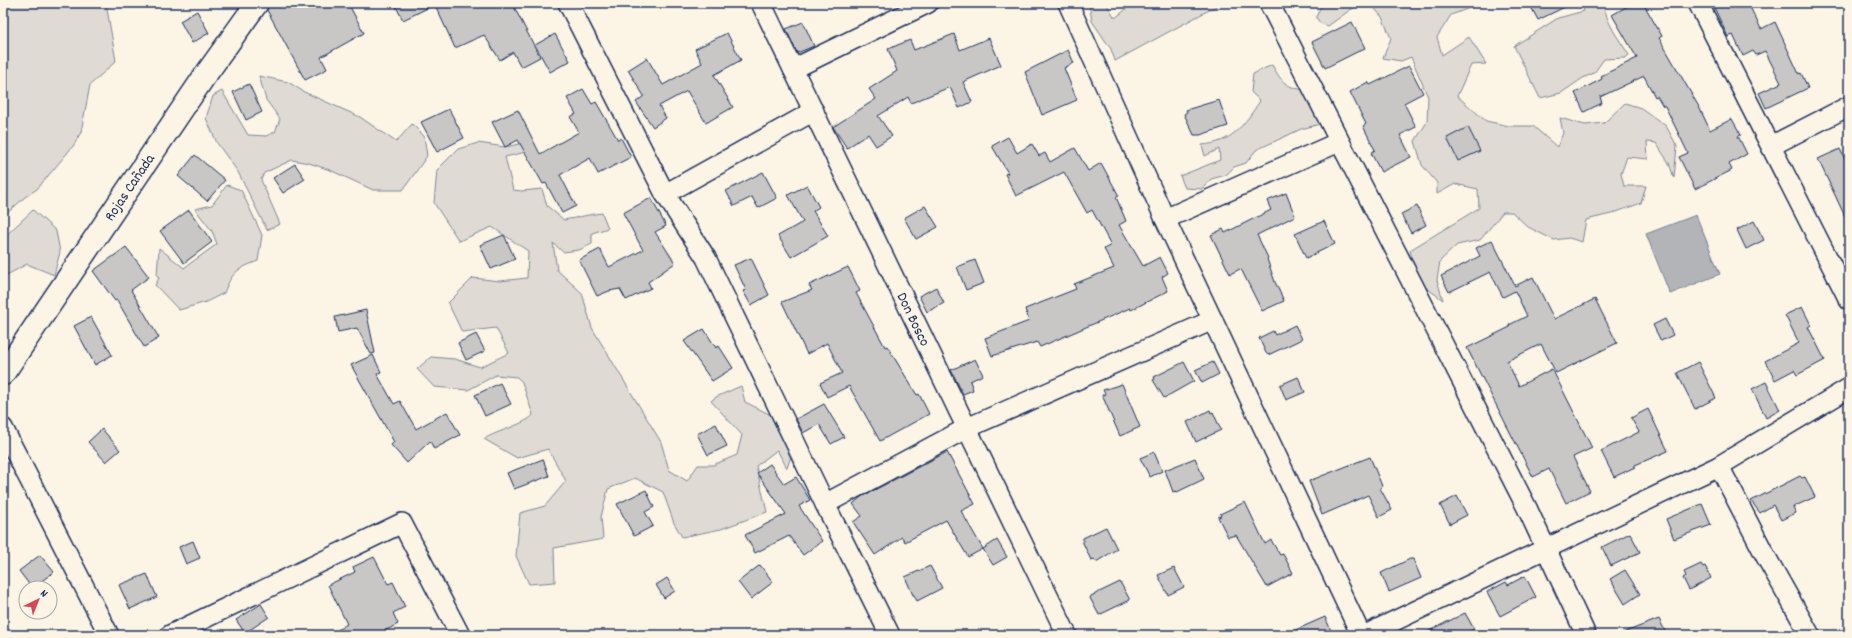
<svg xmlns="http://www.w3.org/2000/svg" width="1852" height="638" font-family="Dekko,sans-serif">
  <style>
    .green { fill: #dfdbd4; stroke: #7d8599 }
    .water { fill: #b2b4b8; stroke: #767f94 }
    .building { fill: #c8c7c6; stroke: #1b2f5e }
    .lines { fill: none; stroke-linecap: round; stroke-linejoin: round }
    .street-casing { stroke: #1b2f5e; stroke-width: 22 }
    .secondary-casing { stroke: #1b2f5e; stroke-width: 25 }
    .street { stroke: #fcf5e5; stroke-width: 19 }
    .secondary { stroke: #fcf5e5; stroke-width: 22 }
    .labels { text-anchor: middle; stroke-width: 3.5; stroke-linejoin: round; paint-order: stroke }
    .street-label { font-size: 15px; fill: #1b2f5e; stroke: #fcf5e5 }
  </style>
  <rect width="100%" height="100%" fill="#fcf5e5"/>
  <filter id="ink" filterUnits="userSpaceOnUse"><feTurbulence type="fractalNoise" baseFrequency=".025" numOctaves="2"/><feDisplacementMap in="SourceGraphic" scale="8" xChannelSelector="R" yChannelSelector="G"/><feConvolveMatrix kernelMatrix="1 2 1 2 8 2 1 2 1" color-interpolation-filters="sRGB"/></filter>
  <g filter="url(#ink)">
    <g class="green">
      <polygon points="3,3 106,3 116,61 90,85 81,132 74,145 37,189 25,197 3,217"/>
      <polygon points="1089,3 1106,3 1115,18 1134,3 1222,3 1115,61 1111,49 1092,21"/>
      <polygon points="1328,3 1363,3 1350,10 1328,26 1320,23 1316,17 1320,8"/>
      <polygon points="1370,3 1476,3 1475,6 1451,15 1437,37 1442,55 1469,37 1486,64 1471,65 1457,96 1486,121 1509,126 1533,126 1557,147 1563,133 1560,118 1585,125 1604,123 1625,103 1641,108 1666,126 1677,146 1674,178 1669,163 1656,143 1647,142 1648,159 1627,157 1621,174 1624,186 1646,186 1641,203 1611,214 1586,220 1582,242 1569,238 1554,240 1528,227 1512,212 1503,212 1480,240 1457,245 1440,261 1437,280 1443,300 1421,284 1414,268 1410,250 1479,208 1478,189 1455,184 1437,194 1437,183 1422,165 1415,141 1427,122 1428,97 1411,57 1401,61 1383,58 1391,38 1382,17"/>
      <path d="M1582,3H1604C1605,22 1619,39 1629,55L1625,58L1604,59L1594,73L1583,78L1561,93L1540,98L1514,46L1558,18L1584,11Z"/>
      <path d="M1272,65C1284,86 1287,87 1310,91L1329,115L1320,124L1301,129L1256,150L1246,163L1234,167L1226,175L1211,179L1202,189L1185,188L1180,176L1220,160L1219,149L1205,156L1202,145C1232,143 1244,125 1260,101L1251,92L1253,74Z"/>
      <polygon points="259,76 288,82 304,92 360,117 396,142 412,124 424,136 427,156 403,190 373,190 330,170 309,163 292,160 264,173 261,180 280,224 267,230 238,172 217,143 206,118 213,96 222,91 248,135 266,136 275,132 280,119 266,100"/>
      <path d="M478,143L505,147L524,143L526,152L505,157L513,190L522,191L542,189L547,206L564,220C577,218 589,214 602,213L608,228L592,233V244L579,250L563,252L553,243L557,270L582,293L592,328L661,442L669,470L687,481L698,465H713L737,455L742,435L711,401L716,397L741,386L745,402L771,415L793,450L787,468L777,450L756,466L767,512L721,529L682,537L674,523L663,492L635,478L608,489L601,517L603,539L554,548L555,582L529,584L516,556L520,513L545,506L566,481L548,449L517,458L484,439C497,431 526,424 533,415L522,382L517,377L496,375L468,390L434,387L417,369L431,357L455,359L480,367L509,353L496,328L462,332L448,303L473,278L500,281L527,278L528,251L492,227L459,241L434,203L437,170L458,149Z"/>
      <path d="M227,185L241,190L262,235L258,261C237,269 232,272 224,293L206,302L179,310L155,285L159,278L157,275L159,248L184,268L217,244L212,231L195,209L212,205Z"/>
      <polygon points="33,210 56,231 60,252 54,275 27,264 3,277 3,238"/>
    </g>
    <polygon class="water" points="1696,215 1720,274 1670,294 1646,234"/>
    <g class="building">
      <polygon points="269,3 348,3 364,33 321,57 327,69 305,80 267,10"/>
      <polygon points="394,3 438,3 403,20"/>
      <polygon points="445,3 512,3 540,57 521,67 513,52 500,60 484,35 455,48 436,7"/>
      <polygon points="1529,3 1573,3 1538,20"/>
      <polygon points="1633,3 1643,3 1662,36 1659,38 1699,107 1710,130 1732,119 1741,135 1738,136 1747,154 1729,164 1732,170 1695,189 1679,157 1688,153 1665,106 1663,106 1657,96 1655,97 1644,76 1600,97 1602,103 1584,112 1575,93 1602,79 1601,76 1637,58 1612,15"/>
      <polygon points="1712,3 1748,3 1761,29 1775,22 1799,74 1801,73 1808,88 1766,108 1759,93 1781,83 1765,51 1756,55 1753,51 1743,56 1733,35 1728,37"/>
      <polygon points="197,11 209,33 192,43 180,21"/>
      <polygon points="803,22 814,46 797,53 786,29"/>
      <polygon points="1352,22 1365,48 1325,68 1312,42"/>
      <polygon points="727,33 741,60 714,75 733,107 706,123 687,91 659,106 666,118 653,127 636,102 644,96 628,70 647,58 663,85 702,63 695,49"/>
      <polygon points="555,34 570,61 550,72 535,45"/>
      <polygon points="954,34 960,50 989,38 1001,65 963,82 972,102 959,108 950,87 911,103 908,97 878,116 892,136 876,146 868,134 847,148 833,127 876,99 869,89 897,71 888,49 910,40 914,50"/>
      <polygon points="1068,50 1074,63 1064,68 1077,100 1042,115 1025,72"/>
      <polygon points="1409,66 1423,93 1404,103 1416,127 1400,135 1411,157 1381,172 1371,153 1375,150 1363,126 1366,124 1350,92 1368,82 1370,85"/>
      <polygon points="249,84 262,112 246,120 233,92"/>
      <polygon points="583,89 592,104 596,102 618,140 621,138 631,157 598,174 590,158 560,175 576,206 562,213 546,183 543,184 518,140 505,147 492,122 518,110 540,154 579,132 570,117 576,114 567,98"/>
      <polygon points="1219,100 1228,126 1200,135 1194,135 1184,114 1187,112 1186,110"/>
      <polygon points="449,109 464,138 437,152 421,122"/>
      <polygon points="1468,127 1480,151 1458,161 1447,138"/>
      <polygon points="1008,137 1017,153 1032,144 1039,156 1045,153 1050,162 1075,148 1088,171 1101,163 1119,196 1116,197 1126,221 1119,225 1143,266 1160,257 1168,273 1162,277 1168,291 1131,310 1130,308 1040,347 1037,342 992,356 985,338 1029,321 1025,309 1076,289 1074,284 1114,268 1104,249 1111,245 1092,210 1087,213 1064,172 1016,196 1005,174 1008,173 992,146"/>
      <polygon points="1840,149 1849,168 1849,225 1818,159"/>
      <polygon points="195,155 225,180 207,201 178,176"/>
      <polygon points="295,164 305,179 283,193 273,178"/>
      <polygon points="763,172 777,198 758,208 752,197 734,206 726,191"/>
      <polygon points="807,185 819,207 813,211 828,236 791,257 778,236 803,222 788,195"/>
      <polygon points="1286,193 1295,216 1257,235 1268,258 1267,259 1275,282 1284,301 1262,311 1242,271 1240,269 1230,274 1211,235 1223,229 1225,233 1271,210 1267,201"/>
      <polygon points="651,198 666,226 655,232 675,263 648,282 651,288 626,300 620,289 609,291 597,296 579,260 600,249 609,267 643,250 623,213"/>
      <polygon points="925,206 938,227 916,239 904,218"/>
      <polygon points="1417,206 1426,225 1411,233 1401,214"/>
      <polygon points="189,210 212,242 184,263 160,231"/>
      <polygon points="1324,221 1335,244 1306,258 1295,234"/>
      <polygon points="1754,221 1764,240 1746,249 1737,230"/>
      <polygon points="504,235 515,259 491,269 480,245"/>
      <polygon points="1492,240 1515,286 1533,277 1554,319 1595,299 1617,343 1556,373 1541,344 1507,361 1519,386 1552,369 1592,448 1573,457 1590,491 1566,503 1549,469 1533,477 1467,348 1510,327 1509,325 1527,316 1515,291 1503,297 1490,272 1449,292 1441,276 1480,256 1476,248"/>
      <polygon points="126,247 149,277 131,290 159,338 144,347 117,300 115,301 93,271"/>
      <polygon points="751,258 769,295 751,305 743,291 746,290 734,265"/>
      <polygon points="975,260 984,283 966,290 957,267"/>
      <polygon points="848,267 860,291 856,293 885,347 887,346 917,395 919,394 929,414 880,441 849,386 827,397 820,383 842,373 827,343 807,354 782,302 812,290 809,285"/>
      <polygon points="936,287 944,303 927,312 919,296"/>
      <polygon points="1802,307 1811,325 1808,327 1825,360 1797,375 1794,370 1775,380 1765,361 1799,343 1785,315"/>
      <polygon points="366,310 375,353 371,354 357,328 338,332 335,317"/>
      <polygon points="91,317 112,355 95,365 74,326"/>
      <polygon points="1665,319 1673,335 1661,341 1653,325"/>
      <polygon points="1295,325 1302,339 1268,355 1266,353 1259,338 1273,331 1275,335"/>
      <polygon points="704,329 716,348 719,346 733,368 712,381 684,341"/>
      <polygon points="476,334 485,351 466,360 458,343"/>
      <polygon points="373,355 381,372 377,374 394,404 400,401 416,429 447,412 460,435 434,449 430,441 407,463 391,445 394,442 351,365"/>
      <polygon points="975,359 983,375 970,381 973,390 963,394 951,370"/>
      <polygon points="1184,362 1194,381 1164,398 1153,380 1155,379 1154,377"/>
      <polygon points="1213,362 1219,374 1202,383 1195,370"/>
      <polygon points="1698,362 1716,398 1695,409 1677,373"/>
      <polygon points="1298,377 1305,392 1286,400 1280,385"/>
      <polygon points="1766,382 1780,410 1766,418 1752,389"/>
      <polygon points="500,383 511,404 485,416 475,395"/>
      <polygon points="1122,384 1140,427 1120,436 1102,395 1105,394 1103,390"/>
      <polygon points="824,404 844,437 831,444 819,424 803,433 796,419"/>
      <polygon points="1648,409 1668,451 1635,465 1635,467 1614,477 1601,451 1639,432 1631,418"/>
      <polygon points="1210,410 1211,413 1213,412 1221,430 1196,442 1187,422"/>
      <polygon points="716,424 727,446 708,455 697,434"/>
      <polygon points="102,429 120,450 106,462 88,442"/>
      <polygon points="947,452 975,504 961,511 983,549 968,557 946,520 905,542 902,537 875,555 853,522 862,516 853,504 861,497"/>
      <polygon points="1154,452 1162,471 1150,477 1140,458"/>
      <polygon points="1370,457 1382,486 1380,488 1392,510 1379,517 1368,495 1322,515 1309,481"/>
      <polygon points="1195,458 1204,479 1177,492 1176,491 1173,492 1165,470"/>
      <polygon points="543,459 549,476 514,489 507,473"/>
      <polygon points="770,464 784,484 796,477 810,500 799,506 822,541 803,555 789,536 755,553 745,535 786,514 757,473"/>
      <polygon points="1800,476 1802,478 1805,477 1815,497 1793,507 1796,513 1781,520 1773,505 1760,513 1751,501"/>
      <polygon points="646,490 654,507 645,512 653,526 634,536 617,504"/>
      <polygon points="1457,496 1467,515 1450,524 1440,505"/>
      <polygon points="1245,502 1265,544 1271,540 1280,555 1283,554 1293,573 1267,587 1236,535 1228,537 1218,517 1221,516 1220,514"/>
      <polygon points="1702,504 1711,525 1674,539 1666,519"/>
      <polygon points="1106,527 1117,549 1096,562 1094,559 1091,560 1083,543 1083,538"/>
      <polygon points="1630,533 1640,552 1611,566 1602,547"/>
      <polygon points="997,540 1007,557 993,565 983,549"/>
      <polygon points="193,541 200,558 186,564 179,547"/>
      <polygon points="40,555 54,572 32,588 19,571"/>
      <polygon points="374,557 388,584 393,582 405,607 393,613 398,624 377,635 330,635 347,624 328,585 355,572 353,567"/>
      <polygon points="1410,559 1413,559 1421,578 1389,592 1381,573"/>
      <polygon points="1701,564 1703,567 1705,566 1711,578 1689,590 1683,578 1686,576 1684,572"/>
      <polygon points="760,565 773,582 751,599 738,582"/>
      <polygon points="930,566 942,588 917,601 914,595 913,595 905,577"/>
      <polygon points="1174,568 1184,587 1168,595 1158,575"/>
      <polygon points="1625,570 1640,594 1625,604 1610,579"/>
      <polygon points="147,574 157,597 130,609 119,585"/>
      <polygon points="1525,576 1536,597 1500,616 1487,592 1506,582 1508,585"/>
      <polygon points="667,578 675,591 664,598 656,585"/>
      <polygon points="1120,582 1130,600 1099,615 1090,598 1091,596"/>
      <polygon points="261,604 269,617 245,633 236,620"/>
      <polygon points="1465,613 1474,629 1462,635 1421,635"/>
      <polygon points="1325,617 1333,635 1284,635"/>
      <polygon points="1659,619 1667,635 1621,635 1620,634"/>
    </g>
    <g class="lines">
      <defs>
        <g id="street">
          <polyline points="568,3 665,194 706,258 825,504 967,428 1213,320"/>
          <polyline points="761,3 1067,635"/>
          <polyline points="1068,3 1165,219 1361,635"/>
          <polyline points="1269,3 1527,508 1586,635"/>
          <polyline points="1698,3 1849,300"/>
          <polyline points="793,69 928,3"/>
          <polyline points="1771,146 1849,106"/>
          <polyline points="665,194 814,111"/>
          <polyline points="1165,219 1339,142"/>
          <polyline points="3,428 109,635"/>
          <polyline points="1719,466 1765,555 1810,635"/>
          <polyline points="825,504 890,635"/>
          <polyline points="170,635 402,523 460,635"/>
          <polyline points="1365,635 1719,466 1849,388"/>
        </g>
        <polyline id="secondary" points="3,374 204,77 257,3"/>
      </defs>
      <use href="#street" class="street-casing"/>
      <use href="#secondary" class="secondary-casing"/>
      <use href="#street" class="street"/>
      <use href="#secondary" class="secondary"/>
    </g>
  </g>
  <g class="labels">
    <g class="street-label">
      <text transform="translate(129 187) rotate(-56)" y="5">Rojas Cañada</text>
      <text transform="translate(914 319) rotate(64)" y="5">Don Bosco</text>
    </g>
  </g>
  <rect width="1852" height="638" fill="none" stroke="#fcf5e5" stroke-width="16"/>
  <rect x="8" y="8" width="1836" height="622" fill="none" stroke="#1b2f5e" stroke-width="1.5" filter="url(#ink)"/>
  <g transform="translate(38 600) rotate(43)"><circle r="19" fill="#fcf5e5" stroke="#a2a6af"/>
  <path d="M0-3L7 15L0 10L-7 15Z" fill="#d1495b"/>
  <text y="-6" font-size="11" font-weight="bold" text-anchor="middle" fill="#1b2f5e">N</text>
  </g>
</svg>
